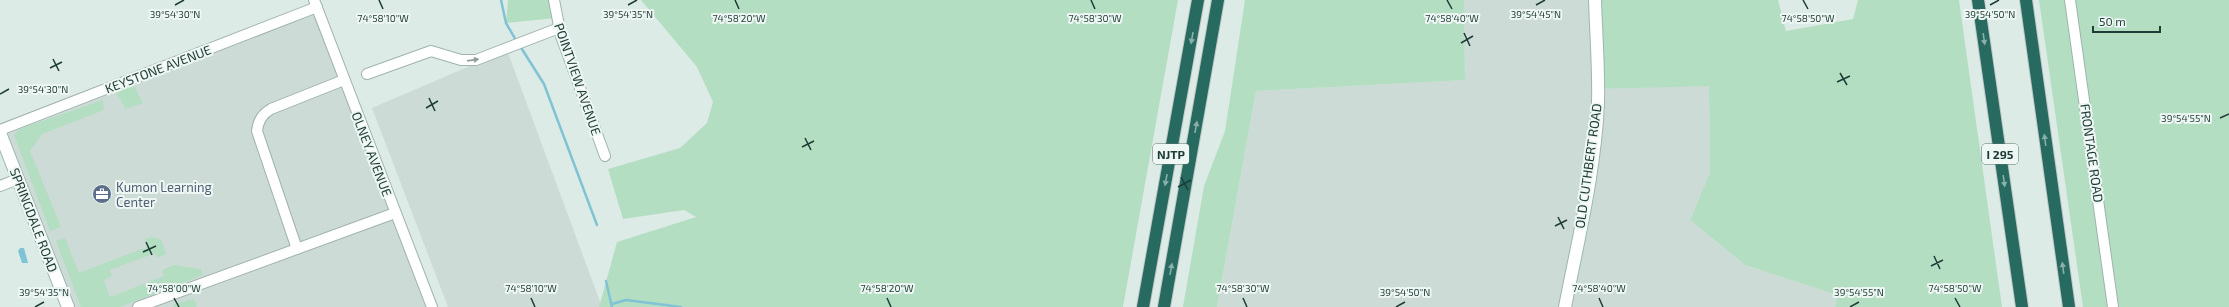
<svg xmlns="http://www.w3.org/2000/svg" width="2229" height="307" viewBox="0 0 2229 307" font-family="'Exo 2',sans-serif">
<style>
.built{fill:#ccdbd5}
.green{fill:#b4dec2}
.water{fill:#80c3d5}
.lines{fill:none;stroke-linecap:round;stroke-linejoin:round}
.stream{stroke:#80c3d5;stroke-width:2.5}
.street-casing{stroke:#a0b3ad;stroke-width:12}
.secondary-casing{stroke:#9cb7af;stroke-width:14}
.highway-casing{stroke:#c0c8c6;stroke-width:14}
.street{stroke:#fff;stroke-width:10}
.secondary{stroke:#fff;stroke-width:12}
.highway{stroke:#276a60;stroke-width:12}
.oneway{fill:#8ab0aa}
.oneway2{fill:#8e9d9a}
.ticks{fill:none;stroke:#1e3b35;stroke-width:1.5}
.labels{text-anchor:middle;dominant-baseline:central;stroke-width:4;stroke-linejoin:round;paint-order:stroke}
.shield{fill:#eef7f3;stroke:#5c736e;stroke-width:1}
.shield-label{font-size:12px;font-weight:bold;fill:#1e3b35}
.street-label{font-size:13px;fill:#1e3b35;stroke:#eef7f3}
.service-label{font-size:13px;fill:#4e5e75;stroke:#eef7f3;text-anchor:start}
.ticks-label{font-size:10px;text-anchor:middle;fill:#1e3b35;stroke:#eef7f3;stroke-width:4;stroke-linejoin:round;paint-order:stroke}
</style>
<rect width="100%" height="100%" fill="#ddebe6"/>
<!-- built -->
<g class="built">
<path d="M 1464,0 L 1595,0 L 1599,89 L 1709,85 L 1710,172 L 1690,220 L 1745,265 L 1837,295 L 1835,307 L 1217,307 L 1256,91 L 1465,80 Z"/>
<path d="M 317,7 L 431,307 L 67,307 L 0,130 Z"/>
<path d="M 507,50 L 602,307 L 448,307 L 372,108 Z"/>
</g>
<!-- green -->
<g class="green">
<path d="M 508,0 L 554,0 L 557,18 L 506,23 Z"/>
<path d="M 641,0 L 1178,0 L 1123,307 L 599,307 L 617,242 L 696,217 L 684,210 L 623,219 L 608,169 L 680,148 L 707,123 L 713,102 L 697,67 Z"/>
<path d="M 1245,0 L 1464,0 L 1465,80 L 1256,91 L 1217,307 L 1183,307 L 1204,186 L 1225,131 Z"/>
<path d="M 1595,0 L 1778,0 L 1786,31 L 1853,19 L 1858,0 L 1959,0 L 2002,307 L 1835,307 L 1837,295 L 1745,265 L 1690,220 L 1710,172 L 1709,86 L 1599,89 Z"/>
<path d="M 2039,0 L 2229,0 L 2229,307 L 2083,307 Z"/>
<path d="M 134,85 L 143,103 L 126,109 L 116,93 Z"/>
<path d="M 103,100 L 104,110 L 42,134 L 30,151 L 61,227 L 50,231 L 14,135 L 19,129 Z"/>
<path d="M 152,237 L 161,239 L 166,254 L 157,258 L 155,253 L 110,270 L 112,276 L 104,280 L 110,297 L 164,276 L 162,270 L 173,265 L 201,269 L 203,275 L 120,307 L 81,307 L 56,241 L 65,238 L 79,273 L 147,247 L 145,239 Z"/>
<path d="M 194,299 L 197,307 L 174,307 L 173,304 Z"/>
</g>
<!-- water -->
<path class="water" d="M 20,248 L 24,248 L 28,263 L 22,263 L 18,251 Z"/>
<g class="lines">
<!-- stream -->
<g class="stream">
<path d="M 501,0 L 506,23 L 517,42"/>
<path d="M 520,46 L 544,84 L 597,225"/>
<path d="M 606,281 L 612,307"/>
<path d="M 612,304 L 626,300 L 681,307"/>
</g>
<defs>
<g id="street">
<path d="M 314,0 L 432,307"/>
<path d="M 554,0 L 561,36 L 605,156"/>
<path d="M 2070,0 L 2113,307"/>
<path d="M 367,74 L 431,51 L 461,60 L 476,60 L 559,28"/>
<path d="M 0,130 L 317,7"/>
<path d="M 0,186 L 18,179"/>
<path d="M 297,249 L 257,131 C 258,121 262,114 271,109 L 344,80"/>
<path d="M 138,307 L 395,213"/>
</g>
<g id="secondary">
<path d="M 0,133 L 68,307"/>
<path d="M 1565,307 C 1578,240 1595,172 1598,103 C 1599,69 1596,34 1595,0"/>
</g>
<g id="highway">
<path d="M 1978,0 L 2022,307"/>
<path d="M 2026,0 L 2069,307"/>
<path d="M 1143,307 L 1198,0"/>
<path d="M 1164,307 L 1218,0"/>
</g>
</defs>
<!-- street casing -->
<use href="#street" class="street-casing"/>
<!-- secondary casing -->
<use href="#secondary" class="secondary-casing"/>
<!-- highway casing -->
<use href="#highway" class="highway-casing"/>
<!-- street -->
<use href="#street" class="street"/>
<!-- secondary -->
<use href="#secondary" class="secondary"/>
<!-- highway -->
<use href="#highway" class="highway"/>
</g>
<!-- one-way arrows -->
<defs><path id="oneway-solid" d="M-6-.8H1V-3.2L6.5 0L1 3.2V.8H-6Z"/></defs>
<g class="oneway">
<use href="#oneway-solid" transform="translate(1192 38) rotate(100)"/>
<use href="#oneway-solid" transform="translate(1984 39) rotate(82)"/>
<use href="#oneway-solid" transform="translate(1196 127) rotate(-80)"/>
<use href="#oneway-solid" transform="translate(2045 140) rotate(-98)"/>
<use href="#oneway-solid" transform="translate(1166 180) rotate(100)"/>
<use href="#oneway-solid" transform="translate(2004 181) rotate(82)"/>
<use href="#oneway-solid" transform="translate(2063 268) rotate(-98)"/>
<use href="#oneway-solid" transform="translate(1171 269) rotate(-80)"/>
</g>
<use class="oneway2" href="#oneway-solid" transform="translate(473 60) rotate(-8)"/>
<!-- ticks -->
<path class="ticks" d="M 379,0 L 383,9M 735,0 L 739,9M 1091,0 L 1095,9M 1447,0 L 1452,9M 1803,0 L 1808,9M 175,5 L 184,0M 628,5 L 637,0M 1536,5 L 1545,0M 1990,5 L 1999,0M 1464,33 L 1470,46M 1461,43 L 1473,36M 53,59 L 59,71M 50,68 L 62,62M 1840,73 L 1847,85M 1837,82 L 1850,76M 0,94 L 9,89M 429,98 L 435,111M 426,108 L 438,101M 2220,118 L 2229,114M 805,138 L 811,150M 802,147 L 814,141M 1181,177 L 1188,190M 1178,187 L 1191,180M 1558,217 L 1564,229M 1555,226 L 1567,220M 146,242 L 152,255M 143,252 L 156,246M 1934,256 L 1940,269M 1931,266 L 1943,260M 174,298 L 179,307M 531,298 L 535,307M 887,298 L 891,307M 1243,298 L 1247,307M 1599,298 L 1603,307M 1955,298 L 1960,307M 35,307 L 44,302M 1396,307 L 1405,302M 1850,307 L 1859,302"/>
<!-- icons -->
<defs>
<symbol id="office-disc" viewBox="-11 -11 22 22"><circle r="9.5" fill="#5c6f8a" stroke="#eef7f3"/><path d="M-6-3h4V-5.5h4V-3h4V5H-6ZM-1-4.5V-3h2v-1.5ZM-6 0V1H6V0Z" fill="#fff"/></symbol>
</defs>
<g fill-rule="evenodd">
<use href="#office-disc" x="91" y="183" width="22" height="22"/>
</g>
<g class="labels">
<!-- shield labels -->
<g class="shield">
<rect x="1153" y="144" width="36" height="20" rx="3"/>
<rect x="1982" y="144" width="36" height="20" rx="3"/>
</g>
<g class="shield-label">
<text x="1171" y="154">NJTP</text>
<text x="2000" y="154">I 295</text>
</g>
<!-- street labels -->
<g class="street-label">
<text transform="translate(158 69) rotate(-21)">KEYSTONE AVENUE</text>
<text transform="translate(578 79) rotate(71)">POINTVIEW AVENUE</text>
<text transform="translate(2092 153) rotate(82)">FRONTAGE ROAD</text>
<text transform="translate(372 154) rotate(69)">OLNEY AVENUE</text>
<text transform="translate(1588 166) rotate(-82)">OLD CUTHBERT ROAD</text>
<text transform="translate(34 220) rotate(69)">SPRINGDALE ROAD</text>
</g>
<!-- service labels -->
<g class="service-label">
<text x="116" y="187">Kumon Learning<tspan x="116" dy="15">Center</tspan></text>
</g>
</g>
<g class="ticks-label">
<text x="628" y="18">39°54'35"N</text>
<text x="1536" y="18">39°54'45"N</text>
<text x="1990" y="18">39°54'50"N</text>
<text x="175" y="18">39°54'30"N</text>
<text x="383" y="22">74°58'10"W</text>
<text x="739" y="22">74°58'20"W</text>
<text x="1095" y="22">74°58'30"W</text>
<text x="1452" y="22">74°58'40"W</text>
<text x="1808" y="22">74°58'50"W</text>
<text x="43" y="93">39°54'30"N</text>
<text x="2186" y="122">39°54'55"N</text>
<text x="174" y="292">74°58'00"W</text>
<text x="531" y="292">74°58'10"W</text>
<text x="887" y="292">74°58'20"W</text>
<text x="1243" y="292">74°58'30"W</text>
<text x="1599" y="292">74°58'40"W</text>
<text x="1955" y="292">74°58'50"W</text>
<text x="44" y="296">39°54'35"N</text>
<text x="1405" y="296">39°54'50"N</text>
<text x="1859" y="296">39°54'55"N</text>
</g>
<!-- scale -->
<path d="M2093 26v6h67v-6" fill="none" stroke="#1e3b35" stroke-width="2"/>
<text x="2099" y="26" font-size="12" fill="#1e3b35" stroke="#eef7f3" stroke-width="3" paint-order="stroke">50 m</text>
</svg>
